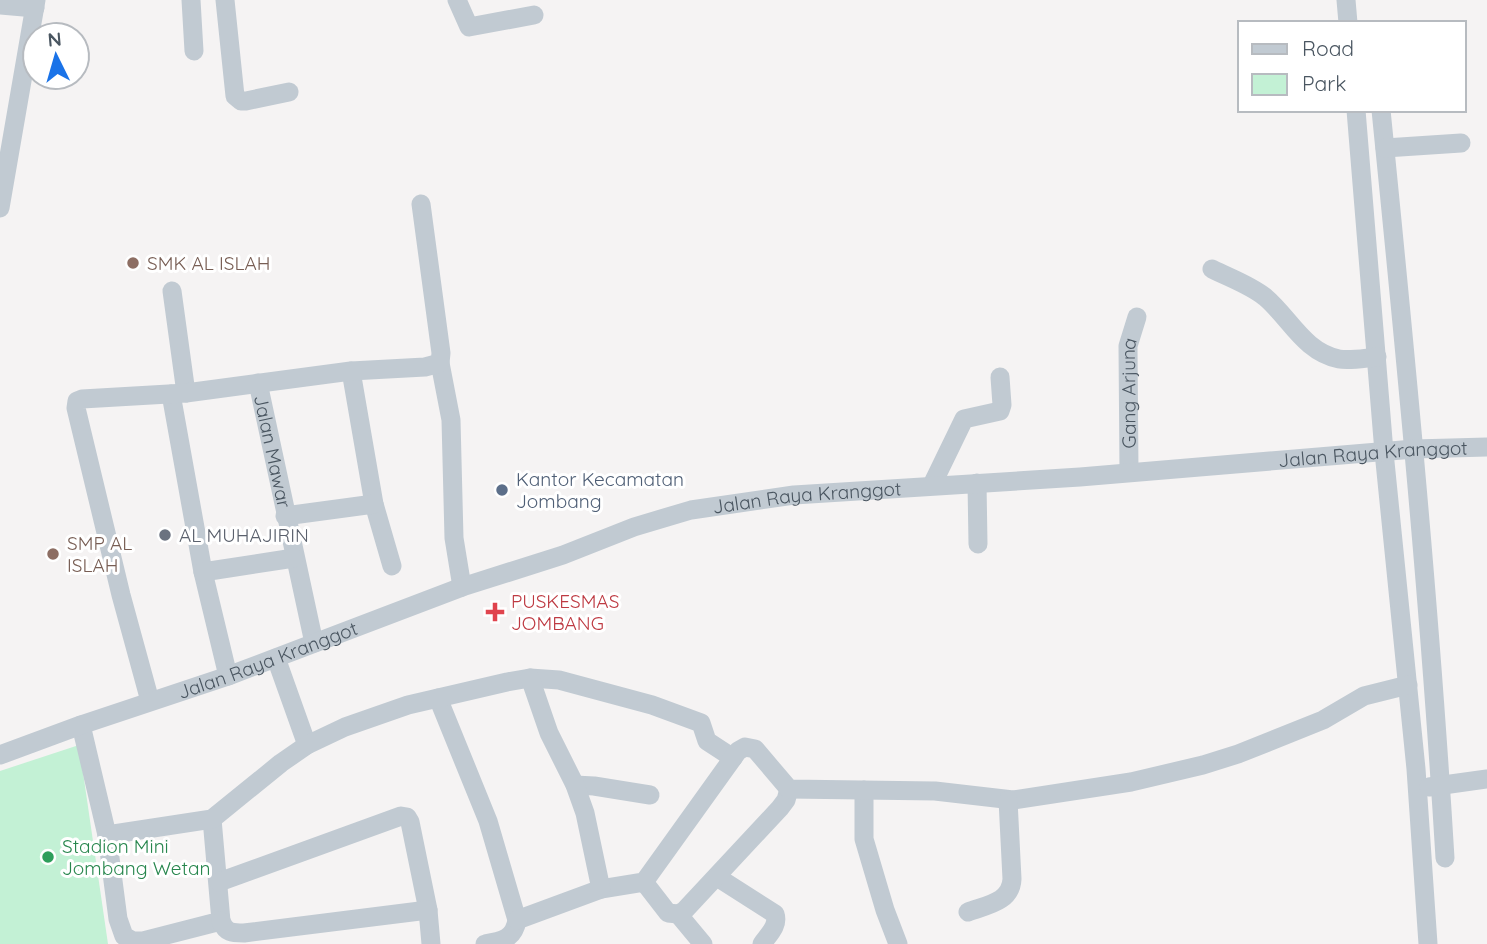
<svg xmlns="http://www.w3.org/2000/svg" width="1487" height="944" viewBox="0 0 1487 944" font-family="Quicksand,sans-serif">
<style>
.green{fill:#c3f1d5}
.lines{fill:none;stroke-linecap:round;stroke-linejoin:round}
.minor{stroke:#c1cad2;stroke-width:19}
.education-dot{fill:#8d6e63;stroke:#fff;stroke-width:2.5}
.service-dot{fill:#5c6f8a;stroke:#fff;stroke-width:2.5}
.worship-dot{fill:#6b7280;stroke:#fff;stroke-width:2.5}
.health-dot{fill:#e0444e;stroke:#fff;stroke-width:2.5}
.leisure-dot{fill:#2e9e5b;stroke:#fff;stroke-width:2.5}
.labels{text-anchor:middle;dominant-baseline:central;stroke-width:6;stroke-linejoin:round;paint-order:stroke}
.education-label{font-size:19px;fill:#785e54;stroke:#fff;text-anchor:start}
.street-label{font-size:19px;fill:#4a5661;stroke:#fff}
.service-label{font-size:19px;fill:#4e5e75;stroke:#fff;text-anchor:start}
.worship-label{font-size:19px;fill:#5b616d;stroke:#fff;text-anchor:start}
.health-label{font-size:19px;fill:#be3a42;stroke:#fff;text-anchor:start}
.leisure-label{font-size:19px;fill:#27864d;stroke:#fff;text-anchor:start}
</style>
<rect width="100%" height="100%" fill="#f5f3f3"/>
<!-- green -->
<path class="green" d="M 79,745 L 108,944 L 0,944 L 0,771 Z"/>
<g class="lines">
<!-- minor -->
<g class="minor">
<path d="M 191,0 L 194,51"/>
<path d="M 225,0 L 235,96 L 241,101 L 246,101 L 289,92"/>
<path d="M 457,0 L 469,27 L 534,15"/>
<path d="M 1346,0 L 1348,23"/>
<path d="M 0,5 L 35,8"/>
<path d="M 1356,110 L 1384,452 L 1416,769 L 1428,944"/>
<path d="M 1381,110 C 1406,359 1430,608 1445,858"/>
<path d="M 1385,148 L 1461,143"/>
<path d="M 0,208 L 36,0"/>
<path d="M 1212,269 C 1230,278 1250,285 1265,297 C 1290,318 1304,352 1339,359 C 1350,361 1365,358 1377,357"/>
<path d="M 172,291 L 186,393"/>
<path d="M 440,363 L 451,420 L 454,538 L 462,587"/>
<path d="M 351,371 L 374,504 L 392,566"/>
<path id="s1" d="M 258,383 L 314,643"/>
<path d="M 171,394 L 203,572 L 228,676"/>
<path id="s2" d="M 1129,472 L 1128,346 L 1137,317"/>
<path d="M 977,483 L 978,544"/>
<path d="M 932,485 L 964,419 L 1000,411 L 1002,405 L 1000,377"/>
<path d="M 285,516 L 374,504"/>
<path d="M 203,572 L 294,558"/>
<path d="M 276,658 L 307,745"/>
<path d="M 438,698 L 488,821 L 517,920 C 514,939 502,941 485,944"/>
<path d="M 150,701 L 121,595 L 76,408 L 77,401 L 82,399 L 186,393 L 351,371 L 425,367 L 440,363 L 441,353 L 421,204"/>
<path d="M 81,725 L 107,835 L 118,919 L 124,936 L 133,941 L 143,941 L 221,921 L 212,819"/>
<path id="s3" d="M 0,755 L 81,725 L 228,676 L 462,587 L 563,555 L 634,527 L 691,510 L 794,495 L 1080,477 L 1414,449 L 1487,447"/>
<path d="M 575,785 L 594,786 L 650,795"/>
<path d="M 1429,787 L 1487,779"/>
<path d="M 864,790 L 864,839 L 885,910 L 898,944"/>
<path d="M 107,835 L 212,819 L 281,763 L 307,745 L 345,727 L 408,705 L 507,682 L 530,678 L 559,680 L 652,705 L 701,723 L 707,741 L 733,758"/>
<path d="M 717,877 L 775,914 C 779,926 768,935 762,944"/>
<path d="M 219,882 L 401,816 L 407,817 L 410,822 L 428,910"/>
<path d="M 644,882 L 668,913 L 678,914 L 684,911 L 780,808 L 786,800 L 789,789"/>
<path d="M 601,889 L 644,882 L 738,751 L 745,747 L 755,749 L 789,789 L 935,791 L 1013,800 L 1131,782 L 1203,765 L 1238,754 L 1323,720 L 1364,696 L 1408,685"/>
<path d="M 968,912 C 987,905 1011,902 1012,879 L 1008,800"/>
<path d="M 678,914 L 703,944"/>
<path d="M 517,920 L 601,889 L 585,813 L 575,785 L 549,733 L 530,678"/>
<path d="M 221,921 C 226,933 232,933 244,933 L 428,910 L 431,944"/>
</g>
</g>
<!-- markers -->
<g class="education-dot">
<circle cx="133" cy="263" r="7"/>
<circle cx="53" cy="554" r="7"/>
</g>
<circle class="service-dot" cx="502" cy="490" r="7"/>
<circle class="worship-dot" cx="165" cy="535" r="7"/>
<path class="health-dot" d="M491.5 601.5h7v7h7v7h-7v7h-7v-7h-7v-7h7z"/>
<circle class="leisure-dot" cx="48" cy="857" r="7"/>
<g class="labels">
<!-- education labels -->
<g class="education-label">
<text x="147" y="263">SMK AL ISLAH</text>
<text x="67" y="543">SMP AL<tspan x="67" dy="22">ISLAH</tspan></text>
</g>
<!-- street labels -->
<g class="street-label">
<text stroke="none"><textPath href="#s2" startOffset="79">Gang Arjuna</textPath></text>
<text stroke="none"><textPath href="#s1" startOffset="70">Jalan Mawar</textPath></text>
<text stroke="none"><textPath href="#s3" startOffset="1418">Jalan Raya Kranggot</textPath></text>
<text stroke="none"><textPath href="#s3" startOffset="850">Jalan Raya Kranggot</textPath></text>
<text stroke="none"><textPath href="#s3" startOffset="284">Jalan Raya Kranggot</textPath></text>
</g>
<!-- service labels -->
<g class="service-label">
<text x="516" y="479">Kantor Kecamatan<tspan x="516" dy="22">Jombang</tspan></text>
</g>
<!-- worship labels -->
<g class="worship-label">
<text x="179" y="535">AL MUHAJIRIN</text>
</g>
<!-- health labels -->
<g class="health-label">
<text x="511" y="601">PUSKESMAS<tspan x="511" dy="22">JOMBANG</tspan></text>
</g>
<!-- leisure labels -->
<g class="leisure-label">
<text x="62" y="846">Stadion Mini<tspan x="62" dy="22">Jombang Wetan</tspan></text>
</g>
</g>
<!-- legend -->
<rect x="1238" y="21" width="228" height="91" fill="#ffffff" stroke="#b7bbc0" stroke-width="2"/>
<rect x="1252" y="44" width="35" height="10" fill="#c1cad2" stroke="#b7bbc0" stroke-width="2"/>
<text x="1302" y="56" font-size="21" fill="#4a5661">Road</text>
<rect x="1252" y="74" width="35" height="21" fill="#c3f1d5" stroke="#b7bbc0" stroke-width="2"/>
<text x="1302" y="91" font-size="21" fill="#4a5661">Park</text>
<!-- north arrow -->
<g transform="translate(56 56) rotate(355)"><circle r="33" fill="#ffffff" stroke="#b7bbc0" stroke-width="2"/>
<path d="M0-5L12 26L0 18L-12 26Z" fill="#1a73e8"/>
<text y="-10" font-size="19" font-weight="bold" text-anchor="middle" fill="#4a5661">N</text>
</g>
</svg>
